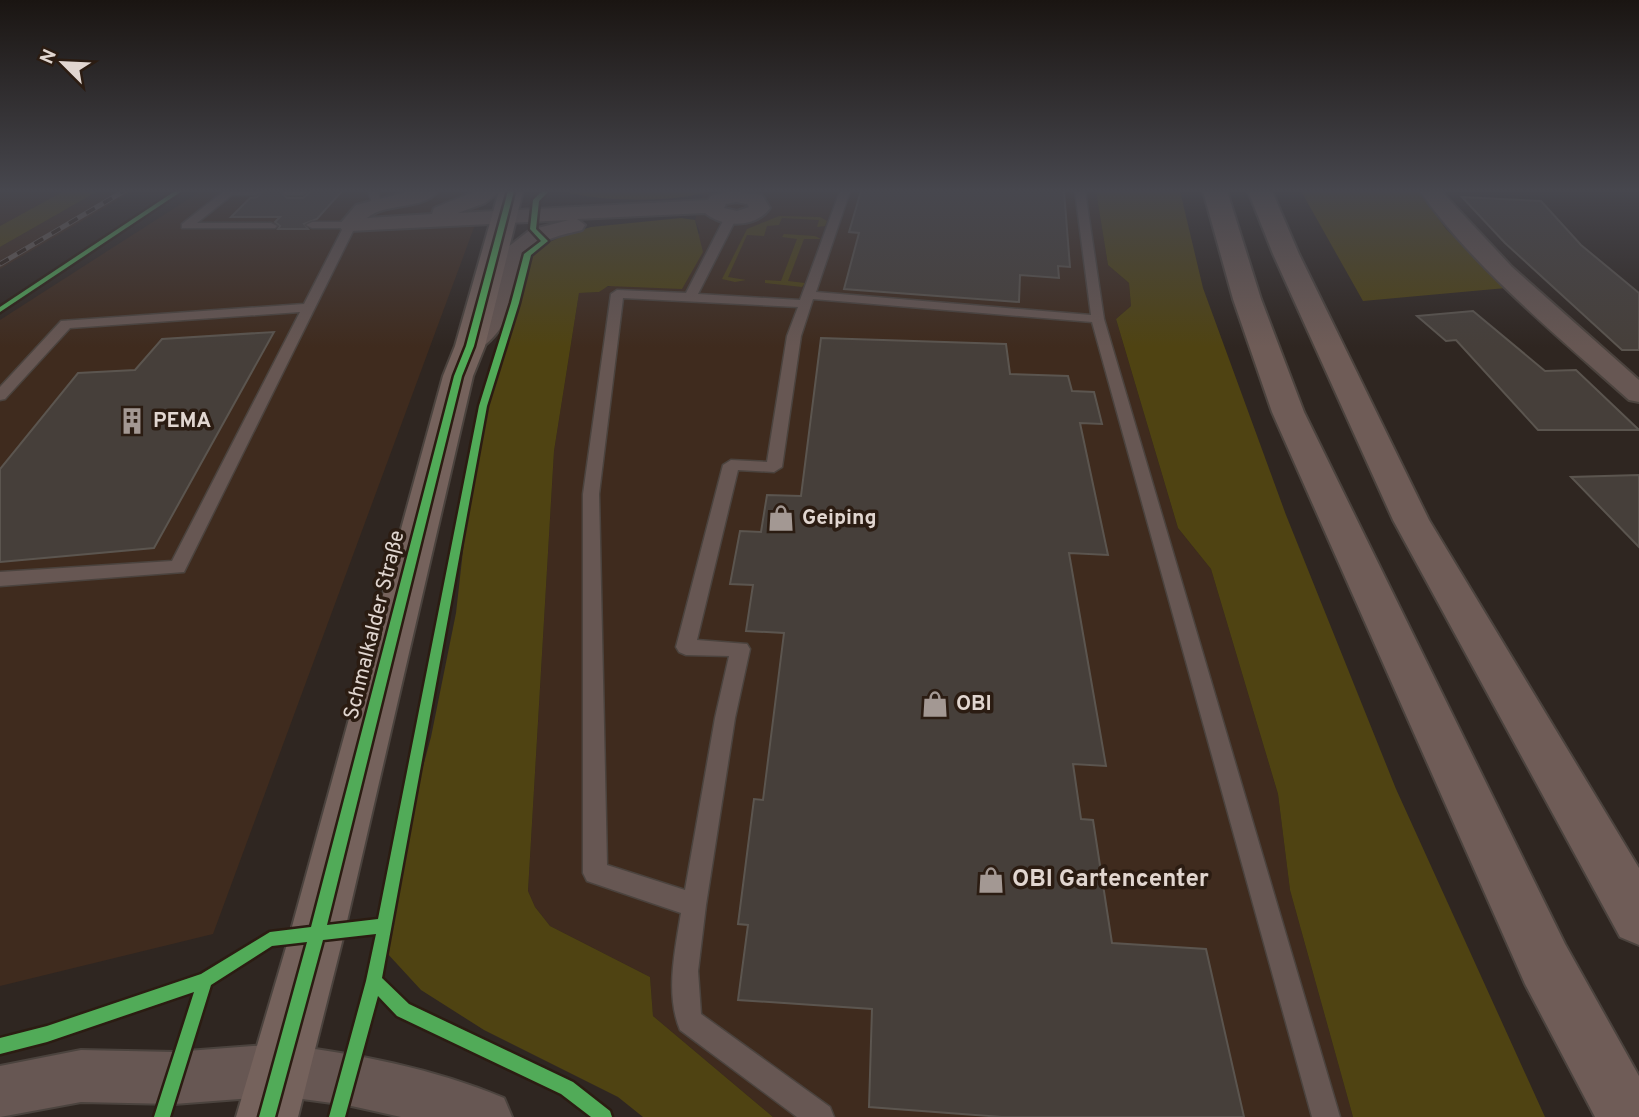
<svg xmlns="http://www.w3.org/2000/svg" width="1639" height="1117" viewBox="0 0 1639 1117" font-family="Overpass,sans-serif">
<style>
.built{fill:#3f2b1e}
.green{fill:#4f4312}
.building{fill:#463f3a;stroke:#5b554f;stroke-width:2}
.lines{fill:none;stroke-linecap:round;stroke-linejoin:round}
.service-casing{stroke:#4b433e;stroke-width:3}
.minor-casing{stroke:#4b433e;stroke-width:4}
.secondary-casing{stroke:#4b433e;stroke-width:4}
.motorway-casing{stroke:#4b433e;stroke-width:4}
.service{fill:#675753;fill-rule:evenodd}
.minor{fill:#675753;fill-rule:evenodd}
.secondary{fill:#75625c;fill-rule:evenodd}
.motorway{fill:#6f5c57;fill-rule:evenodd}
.rail-casing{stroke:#6b615c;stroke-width:5}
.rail{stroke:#2b1c12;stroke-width:3.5;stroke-dasharray:10;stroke-linecap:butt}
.cycleway-casing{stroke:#2b1c12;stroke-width:5}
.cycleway{fill:#51ab58;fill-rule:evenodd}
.labels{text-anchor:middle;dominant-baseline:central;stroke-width:7;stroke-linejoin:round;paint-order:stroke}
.poi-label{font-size:21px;font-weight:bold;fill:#e1d6d0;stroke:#2b1c12;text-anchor:start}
.street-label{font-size:21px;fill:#e1d6d0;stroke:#2b1c12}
.near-poi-label{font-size:24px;font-weight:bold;fill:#e1d6d0;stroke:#2b1c12;text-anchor:start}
</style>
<rect width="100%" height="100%" fill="#2f2621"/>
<!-- built -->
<g class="built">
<path d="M 0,191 L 64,191 L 0,226 Z"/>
<path d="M 98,191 L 133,191 L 0,269 L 0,247 Z"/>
<path d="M 201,191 L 479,191 L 479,214 L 213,934 L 0,986 L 0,320 Z"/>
<path d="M 693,191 L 1096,191 L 1108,265 L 1129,283 L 1131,306 L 1116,319 L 1178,528 L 1211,569 L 1278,794 L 1290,890 L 1353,1117 L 773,1117 L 653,1016 L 650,977 L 550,926 L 535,907 L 528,891 L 554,451 L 579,293 L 599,292 L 603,288 L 614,285 L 700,233 L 695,220 L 704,192 Z"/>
</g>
<!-- green -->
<g class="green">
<path d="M 64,191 L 98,191 L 0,247 L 0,226 Z"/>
<path d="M 563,191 L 703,192 L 710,191 C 677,203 597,202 563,191 Z"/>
<path d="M 1096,191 L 1180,191 L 1203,288 L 1286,515 L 1396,789 L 1545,1117 L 1353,1117 L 1290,890 L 1278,794 L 1211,569 L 1178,528 L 1116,319 L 1131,306 L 1129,283 L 1108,265 Z"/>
<path d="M 1301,191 L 1419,191 L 1446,229 L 1506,288 L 1363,301 Z"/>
<path d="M 779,216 L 820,217 L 827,221 L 825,226 L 817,227 L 819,220 L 782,218 L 779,225 L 767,226 L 764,236 L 747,235 L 728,277 L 746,280 L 735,282 L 722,279 L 747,229 Z"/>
<path d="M 681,218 L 695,220 L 703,252 L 682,289 L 608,286 L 599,292 L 579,293 L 554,451 L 528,891 L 535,907 L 550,926 L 650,977 L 653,1016 L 773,1117 L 643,1117 L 618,1097 L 484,1030 L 421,990 L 386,952 L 399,855 L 431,737 L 456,613 L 467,515 L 494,375 L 518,311 L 533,253 L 543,245 L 565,235 L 591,227 Z"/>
<path d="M 784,234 L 815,236 L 821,239 L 804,239 L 788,281 L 805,283 L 802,287 L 765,283 L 765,280 L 781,281 L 797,239 L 782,237 Z"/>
</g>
<!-- building -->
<g class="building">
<path d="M 263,191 L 280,191 L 287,198 L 303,198 L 311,191 L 342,191 L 317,219 L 304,224 L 308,229 L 278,229 L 280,226 L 275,222 L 280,217 L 231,217 L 250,198 L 257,197 Z"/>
<path d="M 861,191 L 1064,191 L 1070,267 L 1058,266 L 1059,278 L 1020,275 L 1019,302 L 844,289 L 859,233 L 849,232 Z"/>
<path d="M 1462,197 L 1541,201 L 1581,245 L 1639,293 L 1639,350 L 1622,350 L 1505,243 Z"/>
<path d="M 1473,311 L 1545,371 L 1576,370 L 1639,430 L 1538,430 L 1456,340 L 1446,341 L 1417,316 Z"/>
<path d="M 274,332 L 154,548 L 0,562 L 0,469 L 78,373 L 135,370 L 162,339 Z"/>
<path d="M 821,338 L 1006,344 L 1010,374 L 1068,376 L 1072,391 L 1094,392 L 1102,424 L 1080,423 L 1108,555 L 1069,553 L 1106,766 L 1073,764 L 1081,819 L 1093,820 L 1112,943 L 1206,949 L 1244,1117 L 1002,1117 L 869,1107 L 872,1009 L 738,1000 L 748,925 L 738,924 L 754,799 L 763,800 L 784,633 L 746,631 L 753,585 L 730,584 L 740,531 L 761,532 L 767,495 L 801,496 Z"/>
<path d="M 1639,475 L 1639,547 L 1571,477 Z"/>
</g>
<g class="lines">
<defs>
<g id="service">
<path d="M 224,191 L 261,192 L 256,195 L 232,195 L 197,223 L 271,223 L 277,226 L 275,228 L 182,228 L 182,224 Z"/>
<path d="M 308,191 L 303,195 L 287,195 L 282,192 Z"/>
<path d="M 368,191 L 378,191 L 382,208 L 374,208 Z"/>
<path d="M 840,191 L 850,191 L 816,292 L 1091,315 L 1075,191 L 1085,191 L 1104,319 L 1340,1117 L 1312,1117 L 1092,322 L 813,299 L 801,336 L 782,467 L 774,472 L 738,470 L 697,640 L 747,644 L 750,649 L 735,718 L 706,905 L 698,971 L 701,1014 L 830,1107 L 834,1117 L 797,1117 L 680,1030 C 665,994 675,950 681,913 L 587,881 L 583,873 L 583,494 L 611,294 L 617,290 L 686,293 L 725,217 L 731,214 L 737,217 L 698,294 L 800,300 ZM 623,298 L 798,307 L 787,336 L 767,462 L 731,460 L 723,465 L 676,647 L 679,652 L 686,655 L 729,656 L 715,718 L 685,890 L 607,865 L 599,494 Z"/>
<path d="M 350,222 L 356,225 L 184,572 L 0,586 L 0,572 L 172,561 L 300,312 L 70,328 L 5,399 L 0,400 L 0,387 L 61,321 L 304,304 L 343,228 L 312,228 L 306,225 L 312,222 Z"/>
</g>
<g id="minor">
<path d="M 411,191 L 438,191 C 422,211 386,202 367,218 L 432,214 L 434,208 L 476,191 L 500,191 L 485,203 L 458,213 L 708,200 L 711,196 L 731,191 L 762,195 L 770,208 C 756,228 723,228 705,213 L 577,219 L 585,225 L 582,230 C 563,235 541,238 528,254 C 522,262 521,280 518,290 C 512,313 489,358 461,351 L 457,346 L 482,318 L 490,303 L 508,247 L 530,230 L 569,220 L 350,231 L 342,230 L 339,225 L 356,205 ZM 736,202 L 747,204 L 749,207 L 737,211 L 724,208 L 726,204 Z"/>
<path d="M 1420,191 L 1441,191 L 1512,267 L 1639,380 L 1639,402 L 1629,400 C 1561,339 1472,266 1420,191 Z"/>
<path d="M 280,1044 C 357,1054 432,1068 504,1098 L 512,1117 L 401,1117 L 347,1105 L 280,1096 L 174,1104 L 81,1102 L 0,1117 L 0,1066 L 81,1050 L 174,1052 Z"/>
</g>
<path id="secondary" d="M 499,191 L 523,191 L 485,346 L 473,376 L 344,934 L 298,1117 L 236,1117 L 290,934 L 443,376 L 455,346 Z"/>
<g id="motorway">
<path d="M 1203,191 L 1227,191 L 1261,299 L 1304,412 L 1565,944 L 1639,1076 L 1639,1117 L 1595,1117 L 1525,984 L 1272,412 L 1233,299 Z"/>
<path d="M 1248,191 L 1272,191 L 1299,254 L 1429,520 L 1639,868 L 1639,945 L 1620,937 L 1393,520 L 1273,254 Z"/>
</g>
</defs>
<!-- service casing -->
<use href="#service" class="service-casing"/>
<!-- minor casing -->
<use href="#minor" class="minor-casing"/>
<!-- secondary casing -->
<use href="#secondary" class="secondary-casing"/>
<!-- motorway casing -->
<use href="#motorway" class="motorway-casing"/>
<!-- service -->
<use href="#service" class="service"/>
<!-- minor -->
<use href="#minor" class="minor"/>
<!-- secondary -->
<use href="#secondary" class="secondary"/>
<!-- motorway -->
<use href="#motorway" class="motorway"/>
<defs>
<path id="rail" d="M 0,264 L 124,191"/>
</defs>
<!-- rail casing -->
<use href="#rail" class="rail-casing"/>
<!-- rail -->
<use href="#rail" class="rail"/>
<defs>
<g id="cycleway">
<path d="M 175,191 L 182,191 L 0,312 L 0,307 Z"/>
<path d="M 508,191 L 514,191 L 474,346 L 462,376 L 327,925 L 378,919 L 479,406 L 511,303 L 524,254 L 541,241 L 530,229 L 533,200 L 542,191 L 549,191 L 539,201 L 536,229 L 548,241 L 531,255 L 519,303 L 487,406 L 382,978 L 409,1004 L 573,1082 L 610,1111 L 612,1117 L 591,1117 L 561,1094 L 397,1016 L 378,996 L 345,1117 L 329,1117 L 366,981 L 376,934 L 323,940 L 275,1117 L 259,1117 L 307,942 L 272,946 L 211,985 L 170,1117 L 154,1117 L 194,992 L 47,1042 L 0,1054 L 0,1038 L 47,1026 L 201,974 L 270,932 L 311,927 L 454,376 L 466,346 Z"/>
</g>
</defs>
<!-- cycleway casing -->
<use href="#cycleway" class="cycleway-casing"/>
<!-- cycleway -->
<use href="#cycleway" class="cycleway"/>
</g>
<!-- sky -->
<linearGradient id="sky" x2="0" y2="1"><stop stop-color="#1a1512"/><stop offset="0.55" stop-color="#47474e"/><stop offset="1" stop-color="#47474e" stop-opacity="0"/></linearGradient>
<rect width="1639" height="347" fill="url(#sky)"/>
<!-- icons -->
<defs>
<symbol id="building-bare" viewBox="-9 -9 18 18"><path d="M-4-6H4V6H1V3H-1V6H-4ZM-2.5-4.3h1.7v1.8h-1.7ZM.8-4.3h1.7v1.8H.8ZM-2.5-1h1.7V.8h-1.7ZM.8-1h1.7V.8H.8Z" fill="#a39893" stroke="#2b1c12" stroke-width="2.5" paint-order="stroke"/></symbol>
<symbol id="shop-bare" viewBox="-9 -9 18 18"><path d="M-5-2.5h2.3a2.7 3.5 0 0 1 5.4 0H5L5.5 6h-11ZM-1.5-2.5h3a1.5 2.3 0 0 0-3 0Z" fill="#a39893" stroke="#2b1c12" stroke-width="2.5" paint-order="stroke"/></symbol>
</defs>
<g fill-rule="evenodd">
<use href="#building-bare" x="113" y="402" width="38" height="38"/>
<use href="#shop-bare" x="762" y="499" width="38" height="38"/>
<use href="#shop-bare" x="916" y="685" width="38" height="38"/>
<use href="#shop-bare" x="972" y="861" width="38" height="38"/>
</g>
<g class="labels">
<!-- poi labels -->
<g class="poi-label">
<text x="153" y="421">PEMA</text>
<text x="802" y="518">Geiping</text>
<text x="956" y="704">OBI</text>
</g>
<!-- street labels -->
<g class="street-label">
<text transform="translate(375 625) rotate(-76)">Schmalkalder Straße</text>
</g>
<!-- near-poi labels -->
<g class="near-poi-label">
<text x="1012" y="880">OBI Gartencenter</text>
</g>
</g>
<!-- north arrow -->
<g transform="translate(63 63) rotate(294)" stroke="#2b1c12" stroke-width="5" paint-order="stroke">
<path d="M0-5L12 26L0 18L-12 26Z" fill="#e1d6d0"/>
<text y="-10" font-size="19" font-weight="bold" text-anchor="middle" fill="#e1d6d0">N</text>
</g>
</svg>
